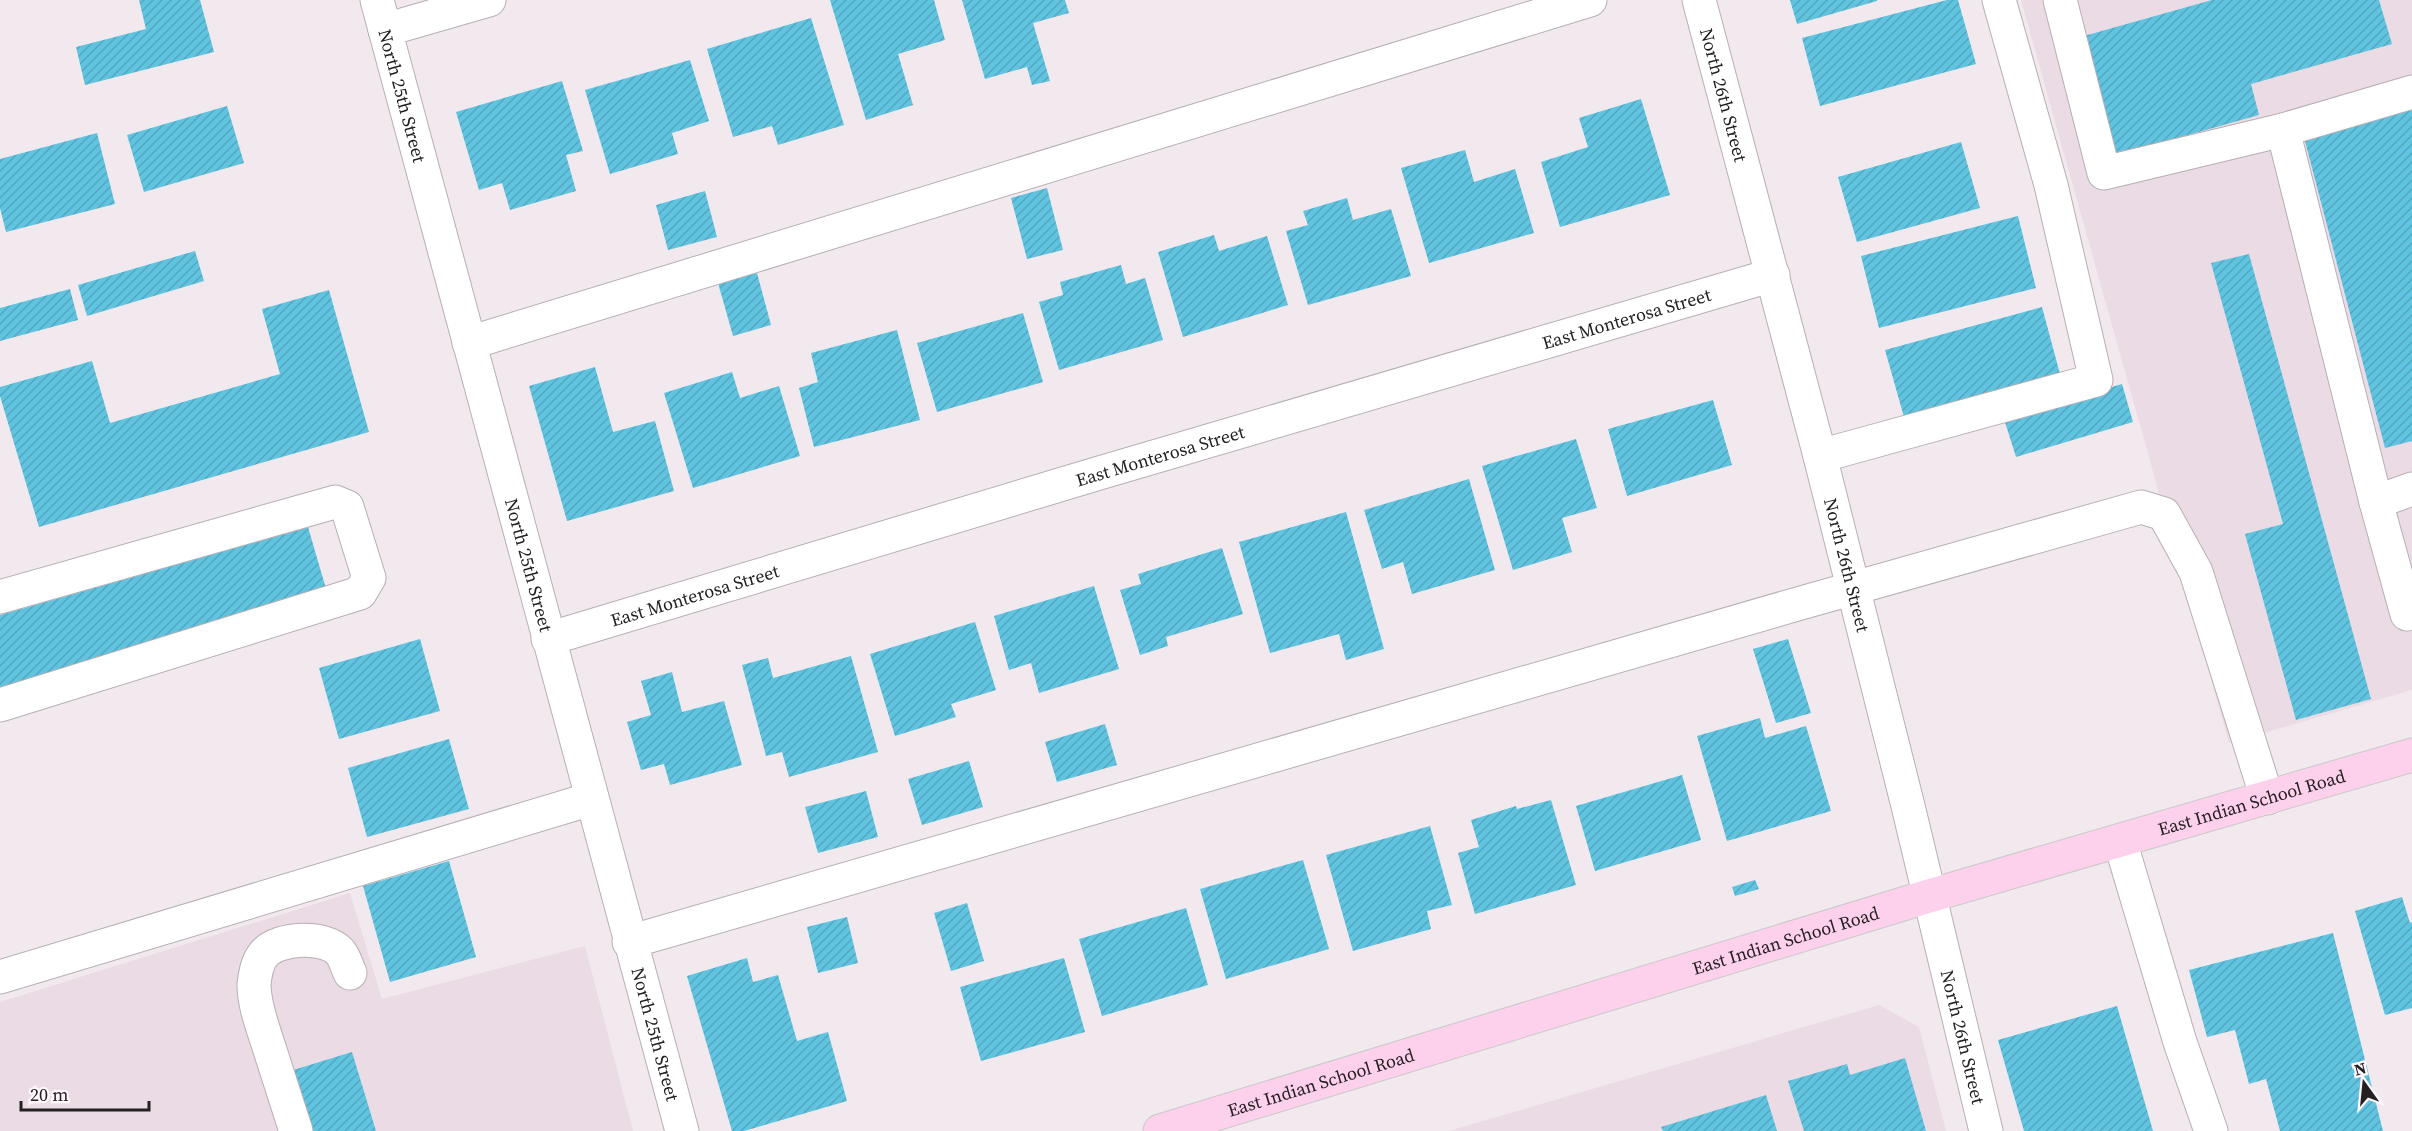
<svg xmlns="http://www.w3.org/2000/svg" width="2412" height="1131" viewBox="0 0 2412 1131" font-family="'Source Serif 4',serif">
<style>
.built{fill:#ebdbe4}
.building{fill:url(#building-hatch)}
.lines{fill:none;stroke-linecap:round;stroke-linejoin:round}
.minor-casing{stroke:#b7afb4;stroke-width:35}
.major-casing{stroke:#cac9ca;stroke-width:35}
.minor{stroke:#fff;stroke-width:33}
.major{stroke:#fdd0eb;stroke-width:33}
.labels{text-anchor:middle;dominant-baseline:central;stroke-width:4.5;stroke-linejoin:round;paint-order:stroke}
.street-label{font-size:18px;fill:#232022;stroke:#fff7fb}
</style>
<defs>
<pattern id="building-hatch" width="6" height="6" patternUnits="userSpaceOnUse" patternTransform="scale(1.5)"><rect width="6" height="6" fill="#60c4e0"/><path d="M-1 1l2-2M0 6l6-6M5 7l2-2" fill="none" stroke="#53a8c0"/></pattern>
</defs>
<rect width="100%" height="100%" fill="#f2e9ee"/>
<!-- built -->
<g class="built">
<path d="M 2021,0 L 2412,0 L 2412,690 L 2229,743 Z"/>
<path d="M 350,893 L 382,999 L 585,946 L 633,1131 L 0,1131 L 0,1002 Z"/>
<path d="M 1879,1005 L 1919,1027 L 1946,1131 L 1449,1131 Z"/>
</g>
<!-- building -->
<g class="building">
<path d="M 139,0 L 200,0 L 214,52 L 85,85 L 76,47 L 146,29 Z"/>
<path d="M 830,0 L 934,0 L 945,40 L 898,54 L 913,105 L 866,120 Z"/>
<path d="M 962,0 L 1065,0 L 1069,13 L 1033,23 L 1050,81 L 1032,85 L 1027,67 L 985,79 Z"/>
<path d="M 1790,0 L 1877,0 L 1877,1 L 1797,24 Z"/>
<path d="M 1947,0 L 1958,0 L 1976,64 L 1820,106 L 1802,38 Z"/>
<path d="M 2212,0 L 2379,0 L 2392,44 L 2251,84 L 2259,115 L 2117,155 L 2084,36 Z"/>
<path d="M 811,18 L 844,125 L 778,145 L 772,126 L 733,137 L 707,49 Z"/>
<path d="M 690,60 L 709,121 L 672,133 L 678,154 L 610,174 L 585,90 Z"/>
<path d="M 562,81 L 583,151 L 566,155 L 576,191 L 510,210 L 502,183 L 479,190 L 456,112 Z"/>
<path d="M 1641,99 L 1670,195 L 1560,227 L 1541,162 L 1588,147 L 1579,118 Z"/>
<path d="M 227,106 L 244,163 L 144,192 L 127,135 Z"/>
<path d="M 2412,108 L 2412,441 L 2385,448 L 2304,137 Z"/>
<path d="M 97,133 L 115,204 L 6,232 L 0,208 L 0,159 Z"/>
<path d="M 1961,142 L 1980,208 L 1857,242 L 1838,177 Z"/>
<path d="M 1465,150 L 1474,182 L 1515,169 L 1534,233 L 1429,263 L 1401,168 Z"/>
<path d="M 1047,188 L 1063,250 L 1027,259 L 1011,198 Z"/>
<path d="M 705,191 L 717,237 L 668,250 L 656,205 Z"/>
<path d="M 1347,198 L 1353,220 L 1391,209 L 1411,276 L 1308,305 L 1286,231 L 1308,225 L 1303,211 Z"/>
<path d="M 2018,216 L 2036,288 L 1879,328 L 1861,256 Z"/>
<path d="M 1214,235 L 1219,251 L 1267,236 L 1288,305 L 1183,337 L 1158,252 Z"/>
<path d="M 195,251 L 204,281 L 87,316 L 78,285 Z"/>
<path d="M 2249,254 L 2371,699 L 2296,720 L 2245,534 L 2283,524 L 2211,263 Z"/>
<path d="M 1121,265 L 1126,284 L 1145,278 L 1163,340 L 1059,370 L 1039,302 L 1063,295 L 1060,282 Z"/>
<path d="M 757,273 L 771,325 L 733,336 L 718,283 Z"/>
<path d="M 70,289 L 78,320 L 0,341 L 0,308 Z"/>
<path d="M 329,290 L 369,432 L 39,527 L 0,396 L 0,387 L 92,361 L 110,423 L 280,374 L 262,309 Z"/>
<path d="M 2042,307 L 2060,374 L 1904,417 L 1885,350 Z"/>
<path d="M 1023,313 L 1043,382 L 937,412 L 917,343 Z"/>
<path d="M 897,330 L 920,420 L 814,447 L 799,388 L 818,382 L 811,353 Z"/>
<path d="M 595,367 L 613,432 L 655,421 L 674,491 L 567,521 L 529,386 Z"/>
<path d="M 732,372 L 740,398 L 779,386 L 800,456 L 693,488 L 664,393 Z"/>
<path d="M 2122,384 L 2133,422 L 2016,457 L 2004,419 Z"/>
<path d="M 1713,400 L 1732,465 L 1627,496 L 1608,429 Z"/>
<path d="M 1576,439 L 1597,508 L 1562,518 L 1572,552 L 1513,570 L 1482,466 Z"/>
<path d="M 1469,479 L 1495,570 L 1412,594 L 1403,562 L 1382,569 L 1364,510 Z"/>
<path d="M 1346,512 L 1384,649 L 1346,660 L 1339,634 L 1270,653 L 1239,542 Z"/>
<path d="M 308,527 L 329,599 L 0,693 L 0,615 Z"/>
<path d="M 1222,548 L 1243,614 L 1166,637 L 1168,646 L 1140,655 L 1120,590 L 1141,584 L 1138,574 Z"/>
<path d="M 1094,586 L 1119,669 L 1039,693 L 1031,663 L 1009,670 L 994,616 Z"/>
<path d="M 975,622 L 996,690 L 951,704 L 956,717 L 895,736 L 870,654 Z"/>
<path d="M 420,639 L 440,711 L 339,739 L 319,668 Z"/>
<path d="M 1788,639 L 1811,713 L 1776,723 L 1753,649 Z"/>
<path d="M 851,656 L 878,752 L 789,777 L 782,752 L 766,756 L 742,665 L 768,658 L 773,678 Z"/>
<path d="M 672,672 L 682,712 L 724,701 L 742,765 L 670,785 L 664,764 L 641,770 L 627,722 L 651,715 L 641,681 Z"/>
<path d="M 1760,718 L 1765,738 L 1806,726 L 1831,811 L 1727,841 L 1697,736 Z"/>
<path d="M 1105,724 L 1117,765 L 1057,782 L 1045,742 Z"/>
<path d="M 449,739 L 469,809 L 367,837 L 348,768 Z"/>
<path d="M 969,761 L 983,807 L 922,825 L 908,779 Z"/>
<path d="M 1682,775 L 1701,840 L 1595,871 L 1576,806 Z"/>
<path d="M 866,791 L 878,837 L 818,853 L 805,807 Z"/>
<path d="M 1551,800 L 1576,885 L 1475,914 L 1458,853 L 1479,847 L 1471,820 L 1516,806 L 1517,809 Z"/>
<path d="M 1430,826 L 1452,905 L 1427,911 L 1431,929 L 1353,951 L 1326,855 Z"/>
<path d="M 1303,860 L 1329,949 L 1226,979 L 1200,889 Z"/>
<path d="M 449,861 L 476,957 L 390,982 L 363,886 Z"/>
<path d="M 1755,880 L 1759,889 L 1735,896 L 1732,887 Z"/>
<path d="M 2402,897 L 2410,923 L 2412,922 L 2412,1008 L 2385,1015 L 2355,911 Z"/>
<path d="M 967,903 L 984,961 L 951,971 L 934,913 Z"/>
<path d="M 1186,908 L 1208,985 L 1102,1016 L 1079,939 Z"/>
<path d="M 847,917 L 858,963 L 818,973 L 807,927 Z"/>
<path d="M 2333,933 L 2383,1131 L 2280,1131 L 2266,1079 L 2249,1084 L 2235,1030 L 2207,1037 L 2189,970 Z"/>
<path d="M 747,958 L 753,982 L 778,975 L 797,1041 L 828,1032 L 847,1101 L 744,1131 L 732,1131 L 687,976 Z"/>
<path d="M 1064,958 L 1085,1032 L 981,1061 L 960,987 Z"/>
<path d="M 2117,1006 L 2153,1131 L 2024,1131 L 1998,1040 Z"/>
<path d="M 352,1052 L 376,1131 L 309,1131 L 290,1071 Z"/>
<path d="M 1905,1058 L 1926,1131 L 1804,1131 L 1788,1081 L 1847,1064 L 1850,1075 Z"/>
<path d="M 1766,1095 L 1777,1131 L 1663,1131 L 1661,1127 Z"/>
</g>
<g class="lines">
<defs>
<g id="minor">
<path id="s1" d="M 377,0 L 682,1131"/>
<path id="s2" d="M 1699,0 L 1820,456 L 1908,806 L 1986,1131"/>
<path d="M 2060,0 L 2104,173 L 2283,130 L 2412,92"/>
<path d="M 385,30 L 489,0"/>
<path d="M 2283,130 L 2376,502"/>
<path d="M 469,343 L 1590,0"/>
<path d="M 1820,456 L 2096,380 L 2051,185 L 1999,0"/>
<path d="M 0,597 L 335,502 L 347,507 L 369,578 L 360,593 L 0,705"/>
<path d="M 2407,614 L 2376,502 L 2412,489"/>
<path id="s3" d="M 548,639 L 1096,474 L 1773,275"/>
<path d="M 2120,841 L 2180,1042 L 2211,1131"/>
<path d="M 629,942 L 1801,603 L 2141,507 L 2164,514 L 2196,572 L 2267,798"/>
<path d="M 0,977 L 591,799"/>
<path d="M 296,1131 C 287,1103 278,1075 269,1047 C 263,1028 254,1005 254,985 C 255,974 257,962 264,954 C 278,937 325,935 340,952 C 345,958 347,967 350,973"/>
</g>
<g id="major">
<path id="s4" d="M 1160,1131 L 1929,896 L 2412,755"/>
</g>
</defs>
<!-- minor casing -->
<use href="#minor" class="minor-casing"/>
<!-- major casing -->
<use href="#major" class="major-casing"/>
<!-- minor -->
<use href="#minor" class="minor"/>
<!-- major -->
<use href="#major" class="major"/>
</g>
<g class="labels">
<!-- street labels -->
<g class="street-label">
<text stroke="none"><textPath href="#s2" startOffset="98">North 26th Street</textPath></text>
<text stroke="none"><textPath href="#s1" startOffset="99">North 25th Street</textPath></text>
<text stroke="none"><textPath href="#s3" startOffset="1125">East Monterosa Street</textPath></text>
<text stroke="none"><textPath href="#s3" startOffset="639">East Monterosa Street</textPath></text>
<text stroke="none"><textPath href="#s2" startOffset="584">North 26th Street</textPath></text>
<text stroke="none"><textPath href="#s1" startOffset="585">North 25th Street</textPath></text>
<text stroke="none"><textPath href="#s3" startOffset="153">East Monterosa Street</textPath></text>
<text stroke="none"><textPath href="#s4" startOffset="1140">East Indian School Road</textPath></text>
<text stroke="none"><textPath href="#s4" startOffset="654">East Indian School Road</textPath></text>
<text stroke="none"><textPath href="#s1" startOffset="1071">North 25th Street</textPath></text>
<text stroke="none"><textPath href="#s2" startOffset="1070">North 26th Street</textPath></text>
<text stroke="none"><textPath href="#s4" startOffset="168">East Indian School Road</textPath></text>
</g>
</g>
<!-- north arrow -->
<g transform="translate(2364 1083) rotate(345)" stroke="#fff7fb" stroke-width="4.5" paint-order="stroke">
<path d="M0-4.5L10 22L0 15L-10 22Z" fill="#232022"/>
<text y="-9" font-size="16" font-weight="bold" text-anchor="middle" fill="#232022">N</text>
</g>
<!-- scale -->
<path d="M21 1101v9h128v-9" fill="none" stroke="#232022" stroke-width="3"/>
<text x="30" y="1101" font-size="18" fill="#232022" stroke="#fff7fb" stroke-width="4.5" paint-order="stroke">20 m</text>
</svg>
